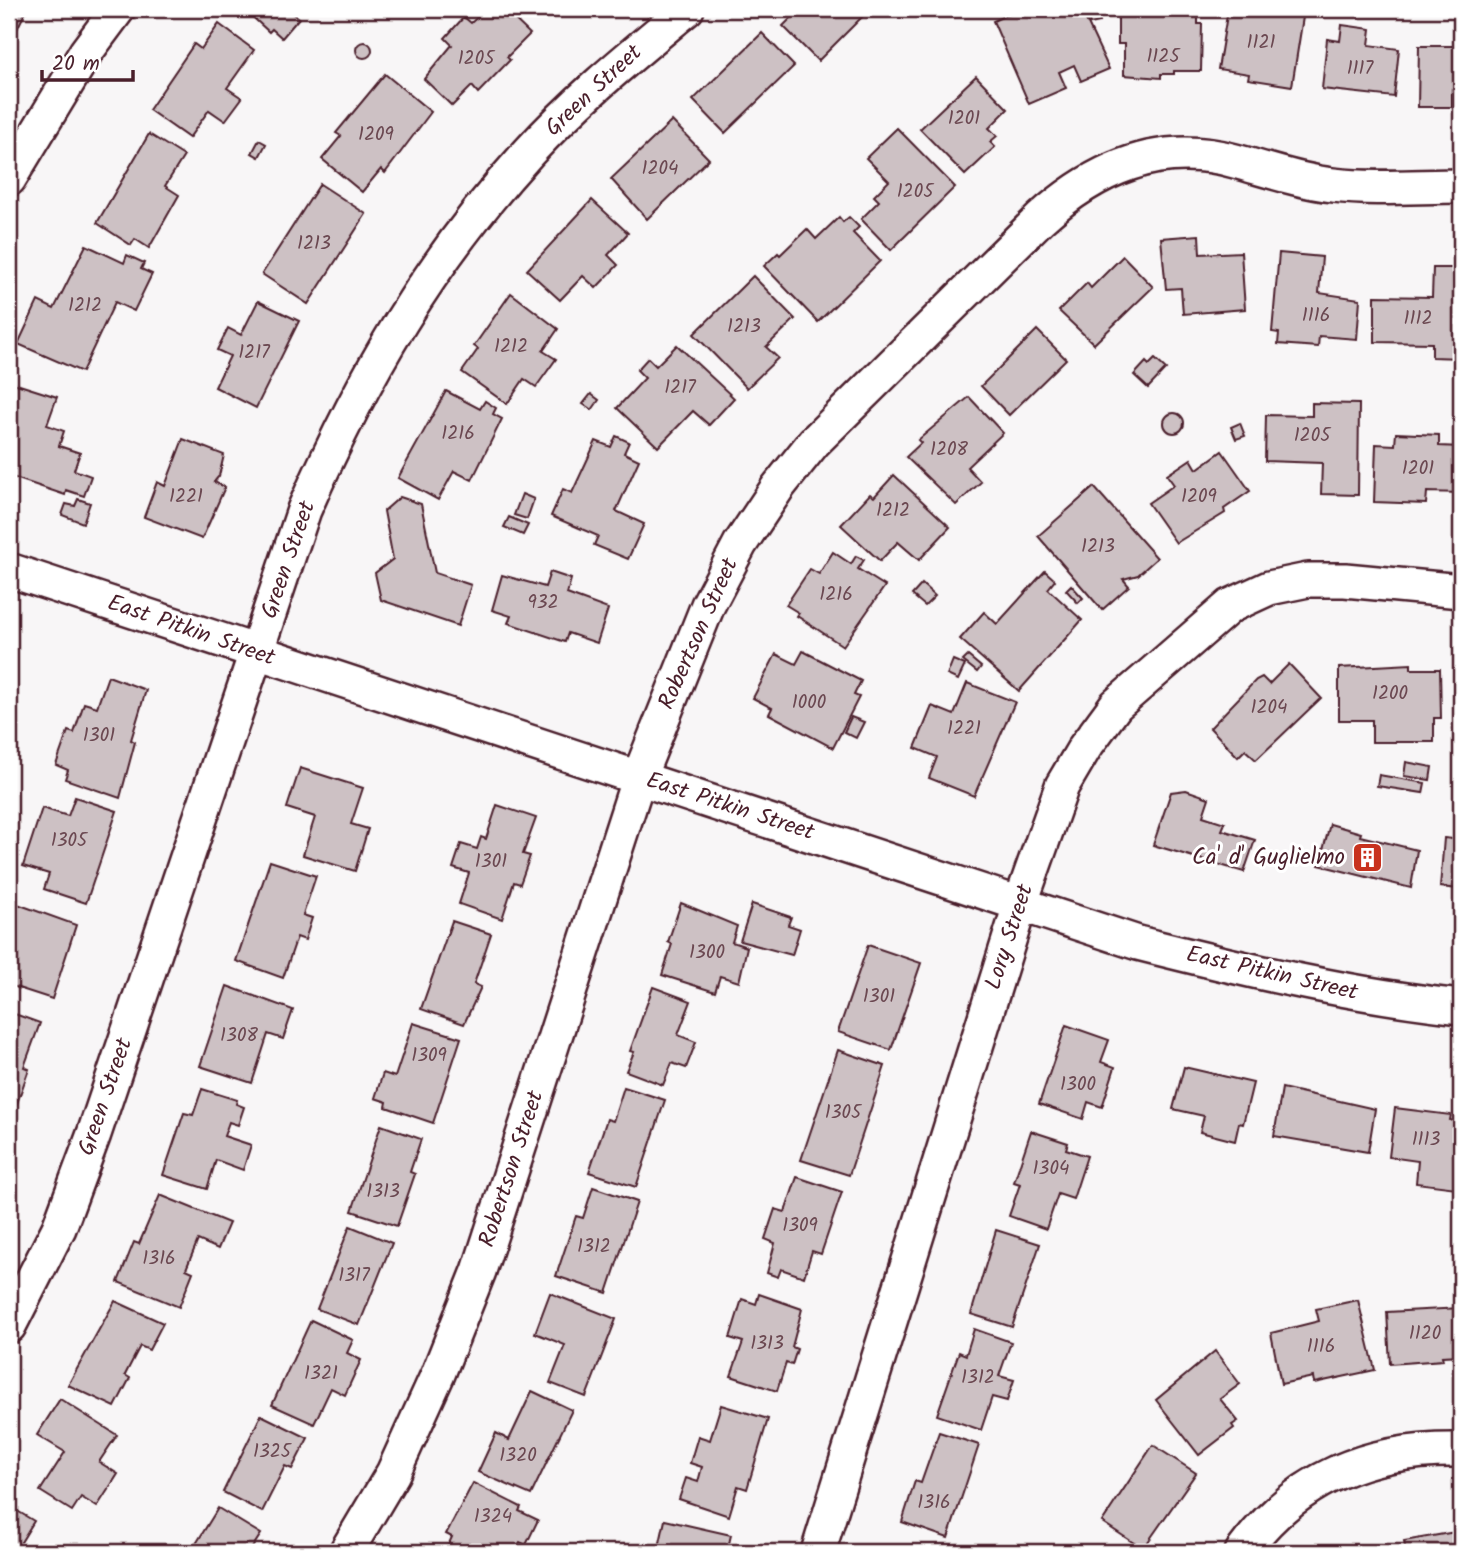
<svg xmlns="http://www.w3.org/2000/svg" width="1470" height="1561" viewBox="0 0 1470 1561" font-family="Kalam,sans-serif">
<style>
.building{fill:#cdc1c4;stroke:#4a1f2b;stroke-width:2}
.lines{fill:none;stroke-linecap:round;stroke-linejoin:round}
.minor-casing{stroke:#4a1f2b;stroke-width:38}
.minor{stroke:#fff;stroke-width:33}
.labels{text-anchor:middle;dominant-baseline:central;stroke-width:6;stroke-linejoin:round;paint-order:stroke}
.number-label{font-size:19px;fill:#6b4851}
.street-label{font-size:23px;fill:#4a1f2b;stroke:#fff}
.poi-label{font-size:23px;fill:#4a1f2b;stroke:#fff;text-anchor:end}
</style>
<rect width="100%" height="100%" fill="#f8f6f7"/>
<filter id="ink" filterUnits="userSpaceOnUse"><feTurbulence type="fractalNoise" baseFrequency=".0143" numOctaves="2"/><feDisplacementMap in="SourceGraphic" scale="14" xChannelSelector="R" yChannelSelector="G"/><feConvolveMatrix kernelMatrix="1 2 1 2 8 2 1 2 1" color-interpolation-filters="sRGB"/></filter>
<g filter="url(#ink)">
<!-- building -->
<g class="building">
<path d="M 9,9 L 27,9 L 10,43 L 9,42 Z"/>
<path d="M 244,9 L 296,9 L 293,13 L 299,18 L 282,38 L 272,29 L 269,32 Z"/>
<path d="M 486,9 L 504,9 L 530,34 L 507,57 L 510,60 L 478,93 L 472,86 L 452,106 L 424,79 L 452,45 L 445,38 L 464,17 L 471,23 Z"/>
<path d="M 800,9 L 870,9 L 818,61 L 783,26 Z"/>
<path d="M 1020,9 L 1034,9 L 1037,16 L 1053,9 L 1081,9 L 1109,69 L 1081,81 L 1074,65 L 1059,72 L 1066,88 L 1029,104 L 993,21 Z"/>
<path d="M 1086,9 L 1097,9 L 1100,22 L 1090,24 Z"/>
<path d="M 1228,9 L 1273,9 L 1272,12 L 1303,17 L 1292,86 L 1248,79 L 1249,74 L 1218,69 Z"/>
<path d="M 1118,11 L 1198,12 L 1198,24 L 1202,24 L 1201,71 L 1174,71 L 1174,74 L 1161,74 L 1161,78 L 1124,75 L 1124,44 L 1118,44 Z"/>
<path d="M 219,24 L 254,50 L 227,88 L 242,98 L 225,121 L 209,110 L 189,138 L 149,110 L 194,44 L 201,49 Z"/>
<path d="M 1342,25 L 1371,29 L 1369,45 L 1399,49 L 1394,97 L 1322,89 L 1327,39 L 1340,41 Z"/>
<path d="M 762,33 L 794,66 L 725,133 L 693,100 Z"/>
<circle cx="364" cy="50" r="8"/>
<path d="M 1419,46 L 1461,46 L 1461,89 L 1452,89 L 1452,107 L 1418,107 Z"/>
<path d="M 385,74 L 431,112 L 385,173 L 381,169 L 362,192 L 322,159 L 341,136 L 336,133 Z"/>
<path d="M 976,76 L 1008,109 L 989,128 L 997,136 L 990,142 L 995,147 L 965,175 L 920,129 Z"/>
<path d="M 672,121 L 709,159 L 647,219 L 611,179 Z"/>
<path d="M 897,128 L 955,187 L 891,250 L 861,219 L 879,201 L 874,196 L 889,181 L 866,158 Z"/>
<path d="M 149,134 L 184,156 L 165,186 L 179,195 L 149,248 L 135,239 L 131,245 L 97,223 Z"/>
<path d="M 259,140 L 266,144 L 259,157 L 252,153 Z"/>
<path d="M 320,184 L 366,214 L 308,304 L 262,274 Z"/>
<path d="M 592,200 L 628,233 L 608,255 L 618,265 L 596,288 L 583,276 L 560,300 L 527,270 Z"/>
<path d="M 839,217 L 843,222 L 849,217 L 859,227 L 853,233 L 880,261 L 818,322 L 764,266 L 778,253 L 780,255 L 807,229 L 816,239 Z"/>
<path d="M 1199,235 L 1200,254 L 1241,252 L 1245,309 L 1183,314 L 1181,288 L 1166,289 L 1161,238 Z"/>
<path d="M 86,245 L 124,263 L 127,255 L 144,263 L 141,269 L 152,274 L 134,311 L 115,302 L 82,372 L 18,344 L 38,301 L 54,309 Z"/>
<path d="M 1279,253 L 1322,257 L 1319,293 L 1360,299 L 1357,339 L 1319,336 L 1318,347 L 1278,344 L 1279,333 L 1272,332 Z"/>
<path d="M 1123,256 L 1153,287 L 1094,344 L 1059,311 L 1087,283 L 1091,288 Z"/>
<path d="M 1433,268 L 1461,268 L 1461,358 L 1432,357 L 1432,343 L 1375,342 L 1375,296 L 1432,297 Z"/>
<path d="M 753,276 L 795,319 L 766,347 L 778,358 L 747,388 L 694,334 Z"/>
<path d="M 511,293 L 558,329 L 543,351 L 556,359 L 536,387 L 524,379 L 507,404 L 462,372 L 478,349 L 474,346 Z"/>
<path d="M 258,301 L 299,321 L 256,408 L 215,387 L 230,356 L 217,350 L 228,328 L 241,335 Z"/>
<path d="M 1037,330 L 1066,359 L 1009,415 L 981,386 Z"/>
<path d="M 677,345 L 734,398 L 709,425 L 693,411 L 658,447 L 617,408 L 645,378 L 637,370 L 648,358 L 656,366 Z"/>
<path d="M 1155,359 L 1166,369 L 1148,388 L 1134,375 L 1146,362 L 1149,365 Z"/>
<path d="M 10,382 L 57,397 L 47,425 L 64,431 L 59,446 L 80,453 L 74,470 L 91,476 L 84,496 L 66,490 L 65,495 L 9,476 Z"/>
<path d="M 446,391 L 480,409 L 485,401 L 496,408 L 493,414 L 502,419 L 472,480 L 454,471 L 438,500 L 398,478 Z"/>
<path d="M 591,394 L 599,400 L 592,410 L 583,404 Z"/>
<path d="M 969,397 L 1003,433 L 967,467 L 981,482 L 956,505 L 906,457 L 921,443 L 918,440 Z"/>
<path d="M 1312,403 L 1359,404 L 1358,495 L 1321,494 L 1322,463 L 1265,461 L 1266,415 L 1312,416 Z"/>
<circle cx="1174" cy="423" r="10"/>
<path d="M 1240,423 L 1245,436 L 1236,439 L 1231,427 Z"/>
<path d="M 1396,433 L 1439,435 L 1439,446 L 1461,447 L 1461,493 L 1427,492 L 1426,504 L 1374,502 L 1376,444 L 1395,445 Z"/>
<path d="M 616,436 L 629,442 L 624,453 L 639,460 L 616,511 L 644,524 L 628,559 L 594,545 L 598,536 L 551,516 L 563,489 L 572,493 L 596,441 L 611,447 Z"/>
<path d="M 183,439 L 224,455 L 219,476 L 214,482 L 225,487 L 202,539 L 144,517 L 157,482 L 165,486 Z"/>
<path d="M 1222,451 L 1250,491 L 1224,509 L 1225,513 L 1176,543 L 1148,503 L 1174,485 L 1167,475 L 1191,459 L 1197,469 Z"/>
<path d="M 894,475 L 950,527 L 919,560 L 898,542 L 880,561 L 841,525 L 870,494 L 874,497 Z"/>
<path d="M 1094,487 L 1157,558 L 1138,575 L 1123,579 L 1129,586 L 1102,610 L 1038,536 Z"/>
<path d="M 522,494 L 534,499 L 527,519 L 514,515 Z"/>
<path d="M 400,497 L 421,504 L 435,573 L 471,585 L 458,626 L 381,600 L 375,573 L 393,559 L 384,511 Z"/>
<path d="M 78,499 L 90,503 L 83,523 L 62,515 L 66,504 L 75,506 Z"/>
<path d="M 509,517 L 528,525 L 523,535 L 504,527 Z"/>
<path d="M 833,552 L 851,564 L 856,556 L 864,560 L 858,569 L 885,586 L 843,646 L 797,616 L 799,613 L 786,605 L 810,569 L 819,574 Z"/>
<path d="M 1045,571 L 1055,580 L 1048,589 L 1082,620 L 1019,691 L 960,639 L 984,612 L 997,624 Z"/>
<path d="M 550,572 L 571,579 L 567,594 L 608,609 L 597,643 L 568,633 L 565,642 L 508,623 L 511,616 L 492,610 L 502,575 L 545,587 Z"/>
<path d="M 922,584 L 935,596 L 925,606 L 912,595 Z"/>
<path d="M 1071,585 L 1083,598 L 1078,603 L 1066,590 Z"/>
<path d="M 803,651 L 861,681 L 854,695 L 859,697 L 833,748 L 769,714 L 772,708 L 753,698 L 776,654 L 796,664 Z"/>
<path d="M 968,656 L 981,667 L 977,672 L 963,661 Z"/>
<path d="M 953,660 L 965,665 L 958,680 L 947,675 Z"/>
<path d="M 1289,664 L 1321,698 L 1256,760 L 1245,750 L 1238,757 L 1210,728 L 1256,680 L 1262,677 L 1269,684 Z"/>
<path d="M 1411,664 L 1411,669 L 1440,669 L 1441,718 L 1434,718 L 1434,742 L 1372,742 L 1372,720 L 1339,720 L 1339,668 Z"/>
<path d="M 108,676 L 146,690 L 131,740 L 135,742 L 120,798 L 65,779 L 68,770 L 56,765 L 68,731 L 74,733 L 84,703 L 97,707 Z"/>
<path d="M 1457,682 L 1461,682 L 1461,737 L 1456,737 Z"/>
<path d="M 967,683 L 1015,702 L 974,796 L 929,778 L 937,757 L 915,748 L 932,706 L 954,715 Z"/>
<path d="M 851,717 L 864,722 L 856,738 L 844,732 Z"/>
<path d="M 1406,762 L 1432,767 L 1430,780 L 1404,776 Z"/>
<path d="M 300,768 L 363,788 L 351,824 L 368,829 L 355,871 L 303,855 L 315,817 L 287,808 Z"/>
<path d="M 1379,775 L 1425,783 L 1423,793 L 1377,786 Z"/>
<path d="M 1186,790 L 1209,798 L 1203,816 L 1225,823 L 1222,830 L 1255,840 L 1244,872 L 1153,845 L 1171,792 Z"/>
<path d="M 75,797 L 117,811 L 86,903 L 44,889 L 49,874 L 23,866 L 42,808 L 68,816 Z"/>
<path d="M 497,805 L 536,818 L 523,854 L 530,856 L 520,884 L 514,882 L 502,919 L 459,904 L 469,873 L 453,868 L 461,844 L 477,849 L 481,837 L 486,839 Z"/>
<path d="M 1330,824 L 1361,833 L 1360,836 L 1417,850 L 1411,888 L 1319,865 Z"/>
<path d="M 1444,838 L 1461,840 L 1461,894 L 1458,894 L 1459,889 L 1440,887 Z"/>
<path d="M 270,861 L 316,876 L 303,915 L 312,918 L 305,940 L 297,937 L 283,978 L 236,961 Z"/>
<path d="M 9,901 L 76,925 L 52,999 L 9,985 L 11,951 L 9,950 Z"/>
<path d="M 681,903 L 737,926 L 732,942 L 747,947 L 739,982 L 720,976 L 715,992 L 662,975 L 672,944 L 668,942 Z"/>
<path d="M 752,904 L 791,917 L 788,925 L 800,929 L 792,955 L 740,941 Z"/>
<path d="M 452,921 L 491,934 L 474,984 L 481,987 L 464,1024 L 421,1009 Z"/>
<path d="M 868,945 L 921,963 L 891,1050 L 838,1032 Z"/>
<path d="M 227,986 L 293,1010 L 283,1039 L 268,1034 L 252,1083 L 200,1066 Z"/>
<path d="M 653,987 L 691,1001 L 678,1035 L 696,1042 L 686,1068 L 672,1063 L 663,1085 L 626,1071 L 634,1052 L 630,1051 Z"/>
<path d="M 9,1012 L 40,1023 L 24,1067 L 29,1069 L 14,1112 L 9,1110 Z"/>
<path d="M 413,1023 L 461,1038 L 433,1123 L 386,1107 L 387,1102 L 375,1098 L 383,1073 L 395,1077 Z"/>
<path d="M 1066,1025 L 1109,1040 L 1101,1062 L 1115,1067 L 1102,1107 L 1088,1102 L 1083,1119 L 1039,1104 Z"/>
<path d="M 838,1050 L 885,1066 L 849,1175 L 801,1160 Z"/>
<path d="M 1184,1067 L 1253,1083 L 1243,1124 L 1239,1123 L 1235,1141 L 1200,1132 L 1204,1116 L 1173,1109 Z"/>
<path d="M 624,1087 L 665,1100 L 636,1187 L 589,1172 L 607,1119 L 613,1121 Z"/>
<path d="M 1282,1088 L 1375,1109 L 1368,1152 L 1274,1136 Z"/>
<path d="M 202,1089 L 237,1100 L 236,1104 L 244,1107 L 238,1125 L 229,1122 L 224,1136 L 251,1145 L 243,1170 L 216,1160 L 207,1189 L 163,1175 L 184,1113 L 193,1115 Z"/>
<path d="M 1395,1108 L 1451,1115 L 1450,1120 L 1461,1122 L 1461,1180 L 1457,1179 L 1456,1188 L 1416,1183 L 1418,1161 L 1389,1157 Z"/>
<path d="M 381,1125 L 421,1139 L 410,1172 L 415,1174 L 397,1226 L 352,1211 Z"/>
<path d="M 1031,1131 L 1068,1143 L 1066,1149 L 1087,1156 L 1073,1199 L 1058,1194 L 1046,1229 L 1009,1216 L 1020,1184 L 1014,1182 Z"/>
<path d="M 797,1177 L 842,1192 L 821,1254 L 812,1251 L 804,1277 L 781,1269 L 778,1277 L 767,1273 L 775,1243 L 765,1239 L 775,1209 L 785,1212 Z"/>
<path d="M 593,1187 L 637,1202 L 607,1293 L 556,1276 L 576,1216 L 583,1218 Z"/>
<path d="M 160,1195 L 229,1223 L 218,1249 L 198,1240 L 186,1269 L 193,1272 L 179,1307 L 118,1282 L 134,1242 L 139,1244 Z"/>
<path d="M 350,1226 L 392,1243 L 359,1325 L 317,1309 Z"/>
<path d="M 996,1230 L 1040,1244 L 1012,1327 L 971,1314 Z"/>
<path d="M 550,1293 L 616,1319 L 586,1397 L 550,1383 L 565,1345 L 535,1333 Z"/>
<path d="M 759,1294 L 802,1309 L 792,1347 L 797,1349 L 792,1365 L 786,1363 L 777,1391 L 731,1376 L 743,1342 L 730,1338 L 742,1299 L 756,1304 Z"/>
<path d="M 1358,1300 L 1375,1370 L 1314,1383 L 1313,1377 L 1281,1384 L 1271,1333 L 1319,1321 L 1316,1309 Z"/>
<path d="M 115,1301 L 163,1323 L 149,1350 L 140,1346 L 125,1375 L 130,1378 L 115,1407 L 68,1385 Z"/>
<path d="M 1461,1308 L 1461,1355 L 1442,1356 L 1443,1360 L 1390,1364 L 1387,1312 Z"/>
<path d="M 311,1320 L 353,1340 L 347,1353 L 361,1360 L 345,1395 L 331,1388 L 314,1424 L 272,1405 Z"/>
<path d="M 974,1329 L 1011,1342 L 999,1376 L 1014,1380 L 1007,1401 L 992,1397 L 981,1430 L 937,1415 L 959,1352 L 966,1355 Z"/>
<path d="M 1215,1351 L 1240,1384 L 1220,1399 L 1238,1421 L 1232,1425 L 1234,1428 L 1199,1455 L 1156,1400 Z"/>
<path d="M 532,1391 L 572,1410 L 531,1495 L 478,1472 L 496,1433 L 509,1440 Z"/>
<path d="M 60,1399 L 117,1435 L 99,1462 L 118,1474 L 97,1507 L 81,1497 L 72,1511 L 40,1491 L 65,1452 L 37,1435 Z"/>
<path d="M 721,1405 L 768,1419 L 747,1489 L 738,1486 L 729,1516 L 679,1499 L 686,1478 L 698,1482 L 702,1467 L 690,1463 L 698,1436 L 710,1440 Z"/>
<path d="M 261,1415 L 308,1438 L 292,1469 L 285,1466 L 262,1512 L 223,1492 Z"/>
<path d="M 939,1432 L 979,1445 L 948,1538 L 902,1522 L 915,1481 L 921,1483 Z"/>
<path d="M 1153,1445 L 1196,1473 L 1143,1549 L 1102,1522 Z"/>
<path d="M 473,1483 L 521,1507 L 519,1511 L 538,1520 L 526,1545 L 520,1542 L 515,1552 L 445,1552 L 452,1537 L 446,1534 Z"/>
<path d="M 9,1506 L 34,1521 L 15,1552 L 9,1552 Z"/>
<path d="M 218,1508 L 261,1534 L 252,1548 L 258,1552 L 191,1552 Z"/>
<path d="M 665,1520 L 731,1535 L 727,1552 L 658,1552 Z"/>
<path d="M 1461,1531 L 1461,1552 L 1406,1552 L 1404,1541 Z"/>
<path d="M 894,1547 L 937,1552 L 893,1552 Z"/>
</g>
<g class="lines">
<defs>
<g id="minor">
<path d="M 9,179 L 86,52 L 118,9"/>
<path d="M 9,570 L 1138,943 C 1245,970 1351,995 1461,1007"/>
<path d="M 9,1326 L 59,1228 L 94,1134 L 304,510 C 364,374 429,262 529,152 C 577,99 633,54 687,9"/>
<path d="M 346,1552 L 393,1473 L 438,1374 L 479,1271 L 639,777 L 708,605 L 740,544 L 778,487 L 814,442 L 1040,219 C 1095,169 1159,140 1235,161 C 1268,170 1299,181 1333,185 C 1375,190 1419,186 1461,186"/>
<path d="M 818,1552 L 1021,902 L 1062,786 L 1085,747 L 1116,705 L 1230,606 L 1269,588 L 1308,580 L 1345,580 L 1461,591"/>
<path d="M 1242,1552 C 1297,1477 1369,1448 1461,1450"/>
</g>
</defs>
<!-- minor casing -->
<use href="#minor" class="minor-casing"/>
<!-- minor -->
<use href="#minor" class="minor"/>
</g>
</g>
<!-- icons -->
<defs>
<symbol id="building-square" viewBox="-11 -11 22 22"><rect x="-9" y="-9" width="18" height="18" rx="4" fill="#c8321e" stroke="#fff"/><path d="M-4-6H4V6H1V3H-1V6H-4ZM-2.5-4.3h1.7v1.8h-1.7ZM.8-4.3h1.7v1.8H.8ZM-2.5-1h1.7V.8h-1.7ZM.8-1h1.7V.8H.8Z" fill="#fff"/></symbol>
</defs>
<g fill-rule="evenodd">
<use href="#building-square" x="1350" y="840" width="35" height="35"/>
</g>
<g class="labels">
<!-- number labels -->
<g class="number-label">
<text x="1261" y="43">1121</text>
<text x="1163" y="57">1125</text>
<text x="476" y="59">1205</text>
<text x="1360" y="69">1117</text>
<text x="964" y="119">1201</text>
<text x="376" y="135">1209</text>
<text x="660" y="169">1204</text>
<text x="915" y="192">1205</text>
<text x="314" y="244">1213</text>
<text x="85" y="306">1212</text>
<text x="1316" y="316">1116</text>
<text x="1418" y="319">1112</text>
<text x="744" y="327">1213</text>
<text x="511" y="347">1212</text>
<text x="254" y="353">1217</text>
<text x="680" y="388">1217</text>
<text x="458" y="434">1216</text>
<text x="1312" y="436">1205</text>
<text x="949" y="450">1208</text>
<text x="1418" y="469">1201</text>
<text x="186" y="497">1221</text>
<text x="1199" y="497">1209</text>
<text x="893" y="511">1212</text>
<text x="1098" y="547">1213</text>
<text x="836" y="595">1216</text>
<text x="543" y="603">932</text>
<text x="1390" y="694">1200</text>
<text x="809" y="703">1000</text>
<text x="1269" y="708">1204</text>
<text x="964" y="729">1221</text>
<text x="99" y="736">1301</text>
<text x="69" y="841">1305</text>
<text x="491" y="862">1301</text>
<text x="707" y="953">1300</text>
<text x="879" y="997">1301</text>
<text x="239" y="1036">1308</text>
<text x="429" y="1056">1309</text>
<text x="1078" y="1085">1300</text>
<text x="843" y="1113">1305</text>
<text x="1426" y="1140">1113</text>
<text x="1051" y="1169">1304</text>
<text x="383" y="1192">1313</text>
<text x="800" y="1226">1309</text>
<text x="594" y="1247">1312</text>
<text x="159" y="1259">1316</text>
<text x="354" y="1276">1317</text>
<text x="1425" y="1334">1120</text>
<text x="767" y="1344">1313</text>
<text x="1321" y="1347">1116</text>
<text x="321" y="1374">1321</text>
<text x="978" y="1378">1312</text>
<text x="272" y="1452">1325</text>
<text x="518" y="1456">1320</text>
<text x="934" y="1503">1316</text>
<text x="493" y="1517">1324</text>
</g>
<!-- street labels -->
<g class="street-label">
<text transform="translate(594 91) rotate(-43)">Green Street</text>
<text transform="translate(289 560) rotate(-71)">Green Street</text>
<text transform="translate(191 631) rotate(19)">East Pitkin Street</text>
<text transform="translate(699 634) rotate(-66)">Robertson Street</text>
<text transform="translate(730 807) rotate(18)">East Pitkin Street</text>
<text transform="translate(1010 937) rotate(-72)">Lory Street</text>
<text transform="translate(1272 974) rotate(13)">East Pitkin Street</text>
<text transform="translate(106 1097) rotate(-71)">Green Street</text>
<text transform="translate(512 1169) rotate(-72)">Robertson Street</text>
</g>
<!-- poi labels -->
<g class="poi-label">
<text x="1345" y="858">Ca' d' Guglielmo</text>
</g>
</g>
<!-- margin -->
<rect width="1470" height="1561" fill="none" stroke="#fff" stroke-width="35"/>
<rect x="18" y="18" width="1435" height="1526" fill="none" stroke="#4a1f2b" stroke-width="2.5" filter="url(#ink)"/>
<!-- scale -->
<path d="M42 70v10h91v-10" fill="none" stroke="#4a1f2b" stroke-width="3.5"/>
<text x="52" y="70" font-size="21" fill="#4a1f2b" stroke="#ffffff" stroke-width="5" paint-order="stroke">20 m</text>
</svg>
